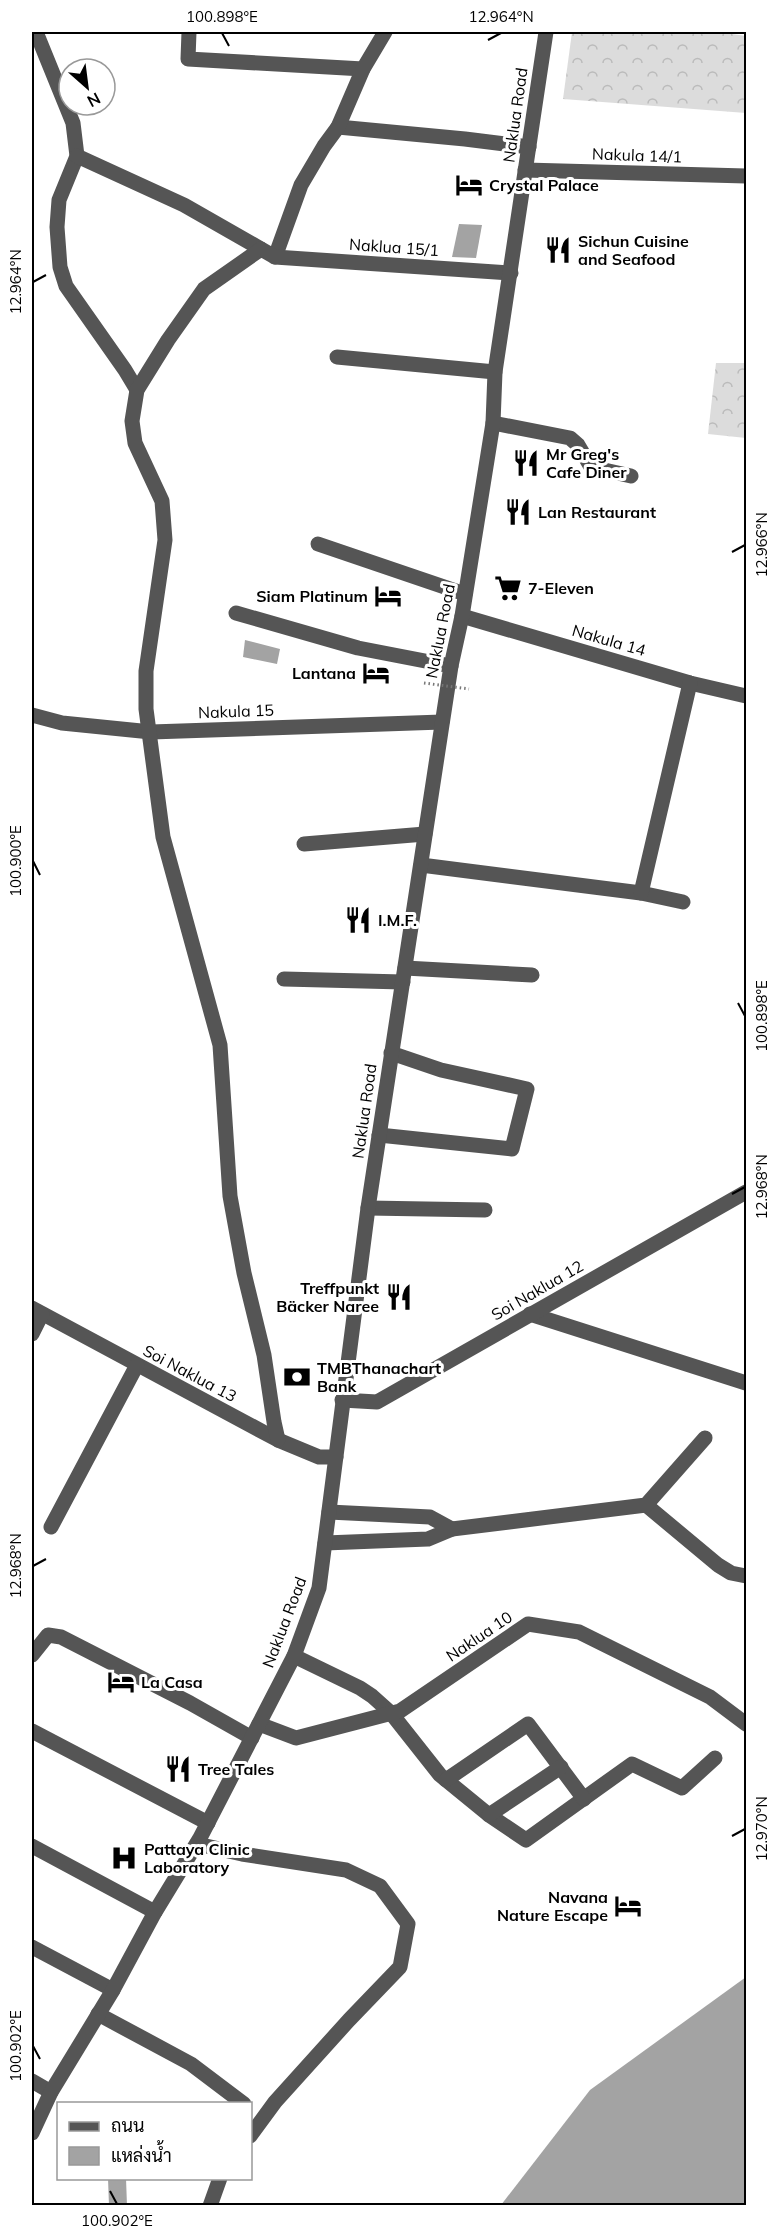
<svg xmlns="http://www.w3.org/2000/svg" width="778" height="2237" viewBox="0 0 778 2237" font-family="Mulish,Sarabun,sans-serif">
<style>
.forest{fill:url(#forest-crowns)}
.water{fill:#a3a3a3}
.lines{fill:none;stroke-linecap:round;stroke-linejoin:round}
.canal{stroke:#a3a3a3;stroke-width:18}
.minor{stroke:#555;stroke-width:15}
.path-bridge{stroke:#777;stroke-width:3;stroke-dasharray:1.5 3;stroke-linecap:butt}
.ticks{fill:none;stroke:#000;stroke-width:2}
.labels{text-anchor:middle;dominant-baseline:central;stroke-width:6;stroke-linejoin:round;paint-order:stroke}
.street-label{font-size:16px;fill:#000;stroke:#fff}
.poi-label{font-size:16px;font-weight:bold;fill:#000;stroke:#fff;text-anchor:start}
.neatline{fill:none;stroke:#000;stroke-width:2}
.ticks-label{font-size:15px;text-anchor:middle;fill:#000}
</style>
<defs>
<pattern id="forest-crowns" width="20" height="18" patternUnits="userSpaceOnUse" patternTransform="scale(1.5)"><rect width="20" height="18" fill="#dcdcdc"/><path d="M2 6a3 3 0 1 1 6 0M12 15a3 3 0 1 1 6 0" fill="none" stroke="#bbb"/></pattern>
</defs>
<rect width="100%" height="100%" fill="#fff"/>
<!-- forest -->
<g class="forest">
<path d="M 572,32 L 718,32 L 746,36 L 746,113 L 563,99 Z"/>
<path d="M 716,363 L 746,363 L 746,438 L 708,434 Z"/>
</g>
<!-- water -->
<g class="water">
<path d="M 459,224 L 482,225 L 476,258 L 452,257 Z"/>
<path d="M 245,640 L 280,649 L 277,664 L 243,657 Z"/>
<path d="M 746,1977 L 746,2205 L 501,2205 L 590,2090 Z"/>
</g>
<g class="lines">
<!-- canal -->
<path class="canal" d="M 117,2178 L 118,2206"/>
<!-- minor -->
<g class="minor">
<path d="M 36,32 L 73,123 L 77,156 L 59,200 L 57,227 L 60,267 L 66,286 L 125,370 L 137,390"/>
<path d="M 189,32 L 188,59 L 363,69"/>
<path d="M 338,127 L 465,139 L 529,147"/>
<path d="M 77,156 L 184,205 L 261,249"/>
<path d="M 525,170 L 746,176"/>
<path d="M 275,257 L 301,185 L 324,146 L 338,127 L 363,69 L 385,32"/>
<path d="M 337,357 L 495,372"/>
<path d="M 493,423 L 570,438 L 578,445 L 591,467 L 631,476"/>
<path d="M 318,544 L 465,594"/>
<path d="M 236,613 L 358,648 L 451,666"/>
<path d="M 462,616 L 690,683 L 746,696"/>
<path d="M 32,715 L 62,723 L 151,732 L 442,722"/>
<path d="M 304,844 L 425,834"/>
<path d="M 421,865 L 641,893 L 683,902"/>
<path d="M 641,893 L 690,683"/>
<path d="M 405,968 L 532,975"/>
<path d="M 284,979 L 403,982"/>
<path d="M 379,1135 L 512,1149 L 527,1089 L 441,1070 L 391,1053"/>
<path d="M 368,1208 L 485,1210"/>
<path d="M 32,1308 L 278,1440 L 319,1457 L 336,1457"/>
<path d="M 530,1314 L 746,1383"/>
<path d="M 32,1334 L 42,1314"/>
<path d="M 342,1400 L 377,1402 L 746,1192"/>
<path d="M 278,1440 L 274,1422 L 264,1355 L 244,1273 L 230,1196 L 220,1045 L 163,837 L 146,709 L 146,671 L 165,540 L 162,501 L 135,443 L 132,421 L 137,390 L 168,340 L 204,289 L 261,249 L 275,257 L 511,273"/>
<path d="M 646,1505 L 718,1565 L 731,1573 L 746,1576"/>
<path d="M 51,1527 L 137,1365"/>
<path d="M 452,1529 L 646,1505 L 705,1438"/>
<path d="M 325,1543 L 428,1539 L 452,1529 L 430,1517 L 329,1512"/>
<path d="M 32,1655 L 48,1635 L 61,1637 L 190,1703 L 252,1738"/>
<path d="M 294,1656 L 360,1688 L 372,1696 L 391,1713 L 440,1775 L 489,1815 L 526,1840 L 632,1764 L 682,1788 L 715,1758"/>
<path d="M 259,1724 L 296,1738 L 400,1711 L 528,1624 L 579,1632 L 710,1697 L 746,1724"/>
<path d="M 32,1731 L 208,1823"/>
<path d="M 446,1780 L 528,1724 L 584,1799"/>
<path d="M 489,1815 L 561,1767"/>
<path d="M 197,1844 L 242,1854 L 346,1870 L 380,1886 L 408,1924 L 400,1967 L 349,2020 L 275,2102 L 250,2136"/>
<path d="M 32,1846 L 155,1912"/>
<path d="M 32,1947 L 113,1990"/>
<path d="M 98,2014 L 191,2064 L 244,2104"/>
<path d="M 32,2081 L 51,2092"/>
<path d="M 32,2133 L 51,2092 L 113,1990 L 155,1912 L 200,1838 L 294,1656 L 319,1588 L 368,1208 L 451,666 L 462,616 L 493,423 L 495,372 L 546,32"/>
<path d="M 210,2206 L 220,2178"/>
</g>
<!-- path-bridge -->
<path class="path-bridge" d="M 424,683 L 469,689"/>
</g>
<!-- ticks -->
<path class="ticks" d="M 222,33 L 229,46M 488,40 L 501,33M 33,282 L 46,275M 732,552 L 745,545M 33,861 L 40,875M 738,1003 L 745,1016M 732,1194 L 745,1187M 33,1566 L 46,1559M 732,1836 L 745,1829M 33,2046 L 40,2059M 110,2191 L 117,2204"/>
<!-- icons -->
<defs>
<symbol id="hotel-bare" viewBox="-9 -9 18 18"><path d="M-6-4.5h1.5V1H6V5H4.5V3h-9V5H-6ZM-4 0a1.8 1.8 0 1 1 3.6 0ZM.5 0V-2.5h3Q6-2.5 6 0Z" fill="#000" stroke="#fff" stroke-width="2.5" paint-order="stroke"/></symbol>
<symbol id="restaurant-bare" viewBox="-9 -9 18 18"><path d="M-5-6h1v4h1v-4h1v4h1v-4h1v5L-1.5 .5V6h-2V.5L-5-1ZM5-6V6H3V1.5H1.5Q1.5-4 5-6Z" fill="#000" stroke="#fff" stroke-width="2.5" paint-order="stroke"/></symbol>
<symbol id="supermarket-bare" viewBox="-9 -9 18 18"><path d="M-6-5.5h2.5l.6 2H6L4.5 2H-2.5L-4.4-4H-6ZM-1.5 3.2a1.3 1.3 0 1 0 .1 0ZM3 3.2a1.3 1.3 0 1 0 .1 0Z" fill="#000" stroke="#fff" stroke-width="2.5" paint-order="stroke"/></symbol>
<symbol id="bank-bare" viewBox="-9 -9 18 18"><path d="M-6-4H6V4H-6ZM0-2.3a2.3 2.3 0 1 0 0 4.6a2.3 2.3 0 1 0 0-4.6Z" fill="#000" stroke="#fff" stroke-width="2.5" paint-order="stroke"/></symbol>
<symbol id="hospital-bare" viewBox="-9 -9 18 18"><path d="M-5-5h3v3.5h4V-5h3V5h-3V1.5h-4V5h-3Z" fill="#000" stroke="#fff" stroke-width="2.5" paint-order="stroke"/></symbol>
</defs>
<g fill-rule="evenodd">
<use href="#hotel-bare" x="450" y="166" width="38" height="38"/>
<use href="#restaurant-bare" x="539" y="231" width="38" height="38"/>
<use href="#restaurant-bare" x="507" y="444" width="38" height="38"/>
<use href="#restaurant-bare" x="499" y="493" width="38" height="38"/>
<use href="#supermarket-bare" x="489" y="569" width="38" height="38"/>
<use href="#hotel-bare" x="369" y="577" width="38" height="38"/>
<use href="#hotel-bare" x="357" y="654" width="38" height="38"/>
<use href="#restaurant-bare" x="339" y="901" width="38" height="38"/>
<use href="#restaurant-bare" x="380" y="1278" width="38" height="38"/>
<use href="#bank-bare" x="278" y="1358" width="38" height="38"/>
<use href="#hotel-bare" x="102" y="1663" width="38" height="38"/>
<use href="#restaurant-bare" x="159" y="1750" width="38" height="38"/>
<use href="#hospital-bare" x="105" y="1839" width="38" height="38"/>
<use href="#hotel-bare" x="609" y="1887" width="38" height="38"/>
</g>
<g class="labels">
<!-- street labels -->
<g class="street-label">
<text transform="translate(515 115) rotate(-82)">Naklua Road</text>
<text transform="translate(637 155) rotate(2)">Nakula 14/1</text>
<text transform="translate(394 247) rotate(4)">Naklua 15/1</text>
<text transform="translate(440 631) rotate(-79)">Naklua Road</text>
<text transform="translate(609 640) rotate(16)">Nakula 14</text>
<text transform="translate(236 711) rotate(-2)">Nakula 15</text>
<text transform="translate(364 1111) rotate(-82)">Naklua Road</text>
<text transform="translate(537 1290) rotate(-30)">Soi Naklua 12</text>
<text transform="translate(190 1373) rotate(28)">Soi Naklua 13</text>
<text transform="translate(284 1622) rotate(-69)">Naklua Road</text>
<text transform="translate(479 1636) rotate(-34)">Naklua 10</text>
</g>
<!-- poi labels -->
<g class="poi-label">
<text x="489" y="185">Crystal Palace</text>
<text x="578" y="241">Sichun Cuisine<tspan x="578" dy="18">and Seafood</tspan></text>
<text x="546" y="454">Mr Greg's<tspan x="546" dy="18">Cafe Diner</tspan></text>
<text x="538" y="512">Lan Restaurant</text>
<text x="528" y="588">7-Eleven</text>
<text x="368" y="596" text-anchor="end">Siam Platinum</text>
<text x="356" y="673" text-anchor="end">Lantana</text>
<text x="378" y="920">I.M.F.</text>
<text x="379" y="1288" text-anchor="end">Treffpunkt<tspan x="379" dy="18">Bäcker Naree</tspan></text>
<text x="317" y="1368">TMBThanachart<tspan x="317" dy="18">Bank</tspan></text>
<text x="141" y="1682">La Casa</text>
<text x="198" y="1769">Tree Tales</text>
<text x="144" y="1849">Pattaya Clinic<tspan x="144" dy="18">Laboratory</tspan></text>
<text x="608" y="1897" text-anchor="end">Navana<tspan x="608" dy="18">Nature Escape</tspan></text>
</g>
</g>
<!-- border -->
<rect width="778" height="2237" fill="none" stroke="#ffffff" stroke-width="66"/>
<!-- legend -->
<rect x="57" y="2102" width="195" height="78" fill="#ffffff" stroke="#999999" stroke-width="1.5"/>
<rect x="69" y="2122" width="30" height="9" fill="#555555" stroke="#999999" stroke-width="1.5"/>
<text x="111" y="2132" font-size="18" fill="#000000">ถนน</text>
<rect x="69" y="2147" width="30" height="18" fill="#a3a3a3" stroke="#999999" stroke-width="1.5"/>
<text x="111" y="2162" font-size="18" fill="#000000">แหล่งน้ำ</text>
<!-- north arrow -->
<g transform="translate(87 87) rotate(152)"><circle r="28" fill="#ffffff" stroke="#999999" stroke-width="1.5"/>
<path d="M0-4.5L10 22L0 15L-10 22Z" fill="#000000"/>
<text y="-9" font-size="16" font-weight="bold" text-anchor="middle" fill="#000000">N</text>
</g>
<rect x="33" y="33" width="712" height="2171" class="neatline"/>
<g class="ticks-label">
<text x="222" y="22">100.898°E</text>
<text x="501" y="22">12.964°N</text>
<text transform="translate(16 282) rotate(-90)" y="5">12.964°N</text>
<text transform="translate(762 545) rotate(-90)" y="5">12.966°N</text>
<text transform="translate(16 861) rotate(-90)" y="5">100.900°E</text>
<text transform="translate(762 1016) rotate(-90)" y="5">100.898°E</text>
<text transform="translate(762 1187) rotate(-90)" y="5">12.968°N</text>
<text transform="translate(16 1566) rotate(-90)" y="5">12.968°N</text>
<text transform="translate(762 1829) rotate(-90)" y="5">12.970°N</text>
<text transform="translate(16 2046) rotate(-90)" y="5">100.902°E</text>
<text x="117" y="2226">100.902°E</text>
</g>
</svg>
